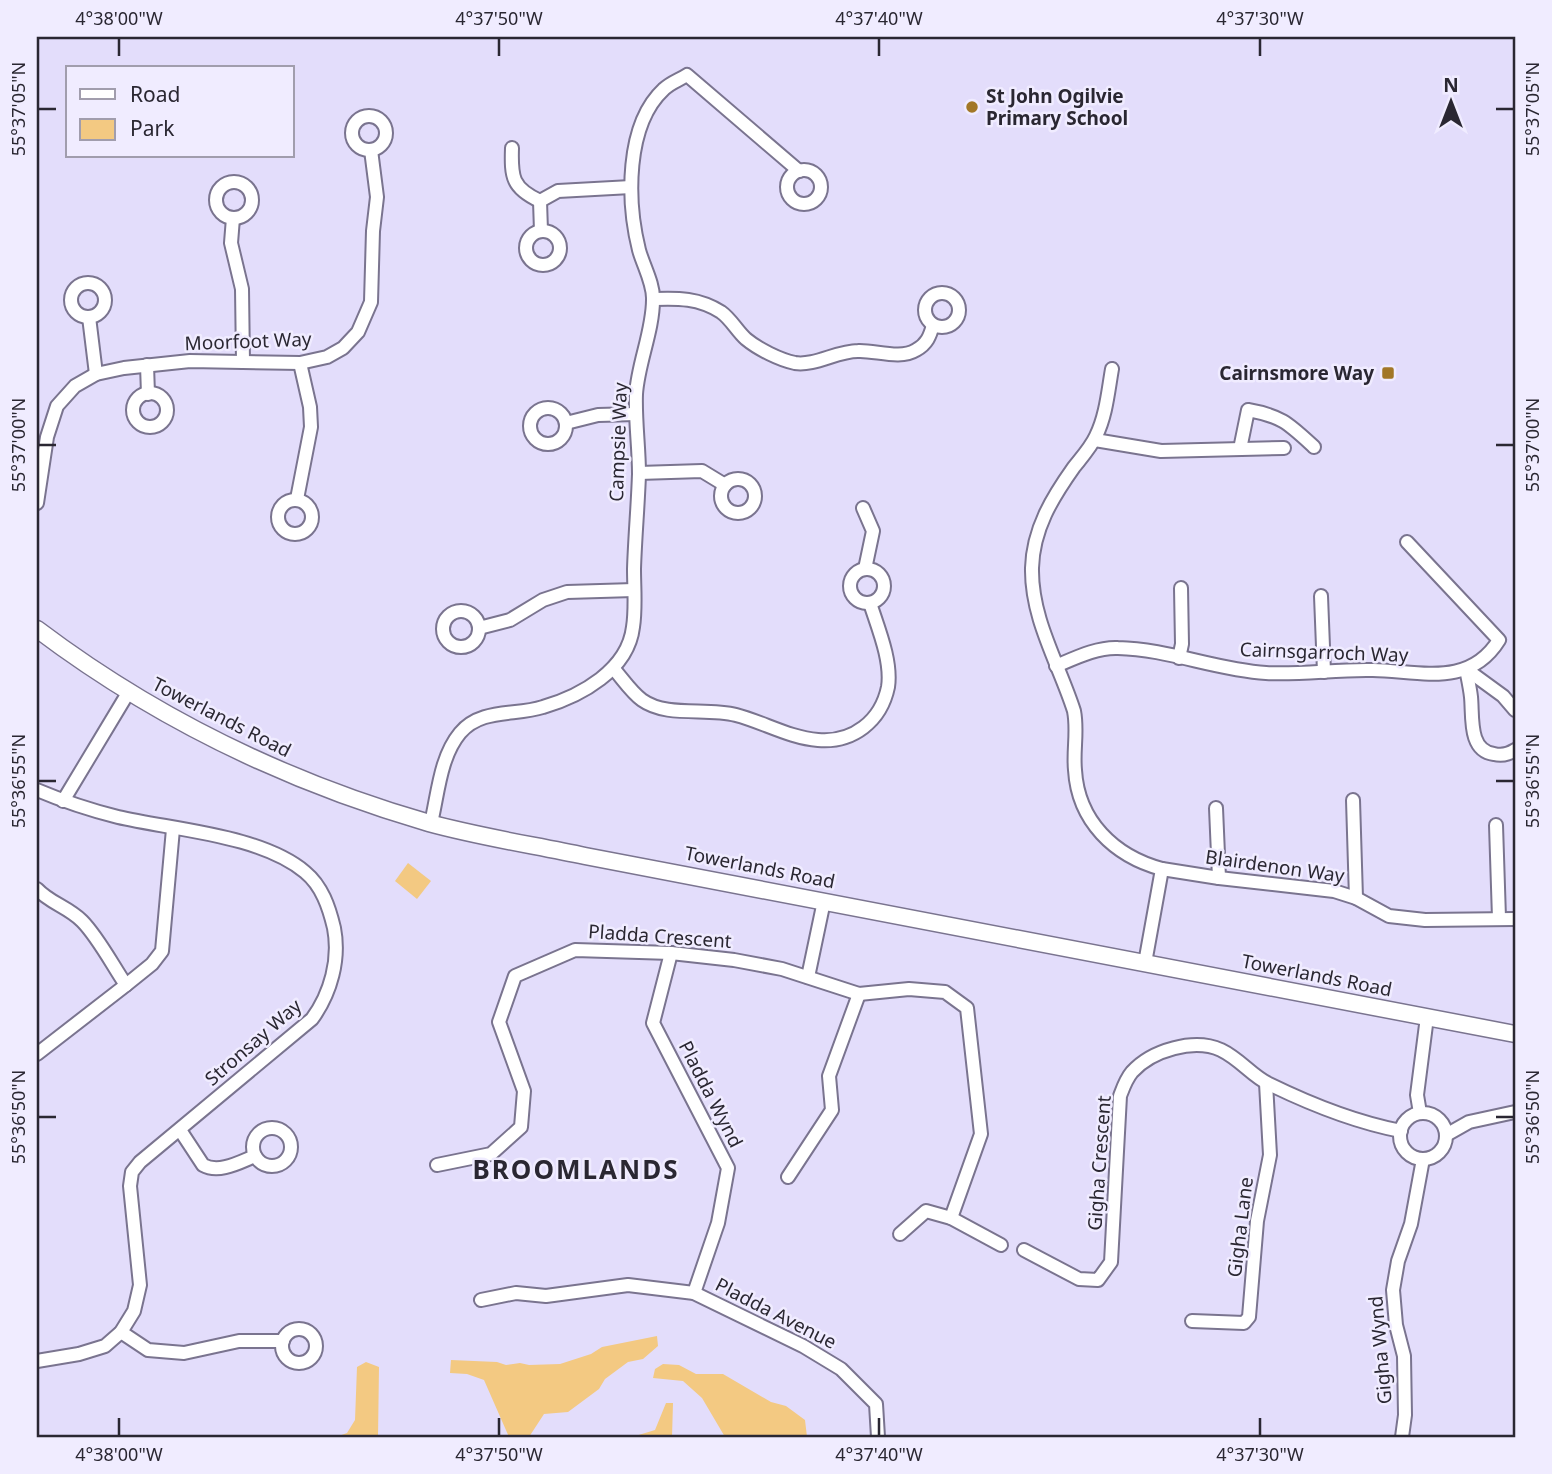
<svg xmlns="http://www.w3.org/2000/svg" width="1552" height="1474" viewBox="0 0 1552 1474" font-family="'Noto Sans',sans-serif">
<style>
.green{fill:#f3c982}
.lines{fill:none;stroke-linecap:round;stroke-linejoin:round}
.minor-casing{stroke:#7a748f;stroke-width:16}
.tertiary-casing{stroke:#7a748f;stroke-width:19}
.minor{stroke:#fff;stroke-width:12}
.tertiary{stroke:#fff;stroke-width:16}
.ticks{fill:none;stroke:#2a2732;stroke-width:2.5}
.poi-dot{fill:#a27727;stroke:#f0ecff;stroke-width:2.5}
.labels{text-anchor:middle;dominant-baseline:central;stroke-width:5;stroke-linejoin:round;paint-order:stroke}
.poi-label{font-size:19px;font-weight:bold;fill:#2a2732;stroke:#f0ecff;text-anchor:start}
.street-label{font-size:19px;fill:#2a2732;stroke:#f0ecff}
.district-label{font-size:26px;font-weight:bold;letter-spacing:2px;fill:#2a2732;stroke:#f0ecff}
.neatline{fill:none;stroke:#2a2732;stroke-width:2.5}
.ticks-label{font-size:18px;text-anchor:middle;fill:#2a2732}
</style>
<rect width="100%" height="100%" fill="#e3ddfb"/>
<!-- green -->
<g class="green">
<path d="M 408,863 L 431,881 L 417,899 L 395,881 Z"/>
<path d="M 657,1336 L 658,1346 L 643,1359 L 628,1362 L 605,1379 L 599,1389 L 568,1412 L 544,1414 L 529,1437 L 509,1437 L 484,1380 L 467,1374 L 450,1373 L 451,1360 L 497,1362 L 506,1365 L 520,1363 L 529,1365 L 560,1364 L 591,1354 L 602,1347 Z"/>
<path d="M 366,1362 L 379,1367 L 378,1437 L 336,1437 L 347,1433 L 355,1420 L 357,1367 Z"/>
<path d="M 663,1364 L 679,1365 L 696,1374 L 723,1374 L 771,1402 L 786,1406 L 805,1420 L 807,1437 L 725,1437 L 702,1398 L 683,1381 L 653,1378 L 655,1369 Z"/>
<path d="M 666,1403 L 673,1403 L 672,1437 L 632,1437 L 655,1430 Z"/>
</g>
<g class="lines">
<defs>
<g id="minor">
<circle cx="369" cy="133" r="17"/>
<path d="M 512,148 C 511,177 512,188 540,201"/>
<circle cx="804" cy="187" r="17"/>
<circle cx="234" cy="200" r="18"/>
<path d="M 233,218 L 231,243 L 242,289 L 243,362"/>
<circle cx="543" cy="248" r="17"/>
<path d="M 541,231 L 540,201 L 558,191 L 631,187"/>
<circle cx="88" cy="300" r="17"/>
<circle cx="942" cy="310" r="17"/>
<path d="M 654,299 C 678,298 699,298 721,312 C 731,319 737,331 746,339 C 758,349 780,360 795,363 C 815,366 837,351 858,351 C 875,350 900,360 916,350 C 927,344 930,336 933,325"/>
<path d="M 89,317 L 96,374"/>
<path d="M 147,365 L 148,394"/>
<path d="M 1112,369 C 1108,392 1106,416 1096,436 C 1091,447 1082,457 1074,467 C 1052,498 1033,529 1032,568 C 1031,619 1059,664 1074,711 C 1078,731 1073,750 1075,770 C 1078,821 1114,856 1162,869"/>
<circle cx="150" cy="410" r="17"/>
<circle cx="548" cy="426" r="18"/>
<path d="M 566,423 L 598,415 L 636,414"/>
<path d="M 1095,440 L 1161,451 L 1284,448"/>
<path d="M 1240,449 L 1248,410 C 1282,416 1289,424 1314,447"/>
<path d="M 639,473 L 702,471 L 725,485"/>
<circle cx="738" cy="496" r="17"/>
<path d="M 297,499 L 311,427 L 310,407 L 300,363"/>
<circle cx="295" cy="517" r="17"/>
<path d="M 37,503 L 47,437 L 57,406 L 75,386 L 96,374 L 124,368 L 190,361 L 300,363 L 327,357 L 343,348 L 358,332 L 371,302 L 373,231 L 377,197 L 371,150"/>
<path d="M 863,508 L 873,531 L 865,569"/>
<circle cx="867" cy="586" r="17"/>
<path d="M 1321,596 L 1324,672"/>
<circle cx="461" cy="629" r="18"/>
<path d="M 479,628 L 510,620 L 543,600 L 567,592 L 634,590"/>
<path d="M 1179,658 L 1182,644 L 1181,588"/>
<path d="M 1056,666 C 1075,658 1097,647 1118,648 C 1168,649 1216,670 1266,673 C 1301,675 1337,669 1373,670 C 1420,671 1469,688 1499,640 L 1407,542"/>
<path d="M 613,668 C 622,678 631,692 642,700 C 667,718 707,707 736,715 C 763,722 790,738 818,740 C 853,743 881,721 888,687 C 892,661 878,628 870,603"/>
<path d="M 1466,669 C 1468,679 1470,688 1471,697 C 1473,716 1468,751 1494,754 C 1502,756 1509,754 1515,750"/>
<path d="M 1466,669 L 1503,696 L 1515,710"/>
<path d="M 37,790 C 63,801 90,810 118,817 C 174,830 261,835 305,872 C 322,886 329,907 334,928 C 340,959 331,993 312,1019 L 140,1162 L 132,1172 L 130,1186 L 140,1285 L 134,1311 L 121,1332 L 105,1346 L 79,1354 L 37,1361"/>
<path d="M 1353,800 L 1356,898"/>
<path d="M 63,801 L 128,693"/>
<path d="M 1216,808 L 1219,878"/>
<path d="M 431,823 C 438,794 440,757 460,733 C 481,708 515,716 543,707 C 581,696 628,670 633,627 C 636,608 634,588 634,569 C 635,537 638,505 639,474 C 639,447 635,421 636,394 C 638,363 653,331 653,300 C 654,284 643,265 639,250 C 627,202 625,125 664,89 C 670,83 679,80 687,75 L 799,171"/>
<path d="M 1496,825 L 1499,918"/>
<path d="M 37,889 C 50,903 68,907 82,921 C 98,937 113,966 126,985"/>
<path d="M 671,953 L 653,1023 L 728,1168 L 718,1223 L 694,1293"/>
<path d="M 1145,963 L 1162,869 L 1219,878 L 1334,891 L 1356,898 L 1389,916 L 1425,920 L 1515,919"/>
<path d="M 808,977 L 824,901"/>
<path d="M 37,1054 L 126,985 L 152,964 L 162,951 L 173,829"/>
<path d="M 1420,1113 L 1417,1095 L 1427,1017"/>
<circle cx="1423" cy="1136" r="23"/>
<circle cx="272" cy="1147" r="19"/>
<path d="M 180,1130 L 203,1165 C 219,1174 240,1162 255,1156"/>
<path d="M 1446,1135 L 1469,1122 L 1515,1112"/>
<path d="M 437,1165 L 491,1154 L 521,1127 L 524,1091 L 499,1022 L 515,976 L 575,950 L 671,953 L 734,960 L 782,969 L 859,994 L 909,989 L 945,992 L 967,1008 L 981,1134 L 951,1218"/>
<path d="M 788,1177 L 832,1110 L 829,1076 L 859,994"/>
<path d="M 900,1234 L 926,1211 L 951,1218 L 1001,1245"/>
<path d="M 1024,1250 L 1079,1279 L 1098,1280 L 1111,1262 L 1120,1096 C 1123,1088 1126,1079 1132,1072 C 1152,1050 1194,1038 1221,1050 C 1240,1059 1252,1076 1269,1084 C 1312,1105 1354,1122 1401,1131"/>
<path d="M 481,1300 L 516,1293 L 546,1296 L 628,1285 L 694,1293 L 803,1346 L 841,1369 L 876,1404 L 878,1437"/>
<path d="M 1192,1321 L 1244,1323 L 1249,1317 L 1257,1221 L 1270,1155 L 1266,1083"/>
<circle cx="299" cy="1346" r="17"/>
<path d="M 121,1332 L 148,1350 L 184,1353 L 239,1341 L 283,1341"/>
<path d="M 1402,1437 L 1405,1415 L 1404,1356 L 1396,1325 L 1393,1290 L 1398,1261 L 1411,1224 L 1423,1159"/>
</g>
<path id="tertiary" d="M 37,629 C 155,718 287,782 429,823 C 480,837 533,845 585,856 L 1515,1034"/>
</defs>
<!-- minor casing -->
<use href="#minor" class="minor-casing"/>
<!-- tertiary casing -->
<use href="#tertiary" class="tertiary-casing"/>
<!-- minor -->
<use href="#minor" class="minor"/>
<!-- tertiary -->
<use href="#tertiary" class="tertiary"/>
</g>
<!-- ticks -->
<path class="ticks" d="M 119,38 L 119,56M 499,38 L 499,56M 879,38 L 879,56M 1260,38 L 1260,56M 38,109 L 56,109M 1496,109 L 1514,109M 38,445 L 56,445M 1496,445 L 1514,445M 38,781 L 56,781M 1496,781 L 1514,781M 38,1117 L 56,1117M 1496,1117 L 1514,1117M 119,1418 L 119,1436M 499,1418 L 499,1436M 879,1418 L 879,1436M 1260,1418 L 1260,1436"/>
<!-- markers -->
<g class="poi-dot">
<circle cx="972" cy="107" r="7"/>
<rect x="1381" y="366" width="14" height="14" rx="3.5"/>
</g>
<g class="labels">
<!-- poi labels -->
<g class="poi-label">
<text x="986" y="96">St John Ogilvie<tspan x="986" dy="22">Primary School</tspan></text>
<text x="1374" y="373" text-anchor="end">Cairnsmore Way</text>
</g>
<!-- street labels -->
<g class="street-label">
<text transform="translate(248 341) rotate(-2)">Moorfoot Way</text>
<text transform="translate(618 442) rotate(-88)">Campsie Way</text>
<text transform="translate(1324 652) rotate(2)">Cairnsgarroch Way</text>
<text transform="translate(222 717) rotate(27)">Towerlands Road</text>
<text transform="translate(1275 866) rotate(8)">Blairdenon Way</text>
<text transform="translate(760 867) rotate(11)">Towerlands Road</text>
<text transform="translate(660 936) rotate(4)">Pladda Crescent</text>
<text transform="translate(1317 975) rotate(11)">Towerlands Road</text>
<text transform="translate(253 1042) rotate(-41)">Stronsay Way</text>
<text transform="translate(711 1094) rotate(63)">Pladda Wynd</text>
<text transform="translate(1099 1163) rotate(-86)">Gigha Crescent</text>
<text transform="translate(1240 1227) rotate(-83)">Gigha Lane</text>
<text transform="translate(776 1313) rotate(27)">Pladda Avenue</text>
<text transform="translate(1380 1350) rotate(-95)">Gigha Wynd</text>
</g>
<!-- district labels -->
<g class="district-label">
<text x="576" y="1169">BROOMLANDS</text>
</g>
</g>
<!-- border -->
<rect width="1552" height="1474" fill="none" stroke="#f0ecff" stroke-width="77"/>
<!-- legend -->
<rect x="66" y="66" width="228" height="91" fill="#f0ecff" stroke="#a19dad" stroke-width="2"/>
<rect x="80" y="89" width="35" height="10" fill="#ffffff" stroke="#a19dad" stroke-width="2"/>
<text x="130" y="102" font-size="21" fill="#2a2732">Road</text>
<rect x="80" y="119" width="35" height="21" fill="#f3c982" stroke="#a19dad" stroke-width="2"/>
<text x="130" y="136" font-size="21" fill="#2a2732">Park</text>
<!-- north arrow -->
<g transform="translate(1451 102)" stroke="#f0ecff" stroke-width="5" paint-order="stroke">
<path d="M0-5L12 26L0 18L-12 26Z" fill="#2a2732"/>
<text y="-10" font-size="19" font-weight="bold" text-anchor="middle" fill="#2a2732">N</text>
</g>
<rect x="38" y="38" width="1476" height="1398" class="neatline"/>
<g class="ticks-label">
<text x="119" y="25">4°38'00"W</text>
<text x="499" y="25">4°37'50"W</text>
<text x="879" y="25">4°37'40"W</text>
<text x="1260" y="25">4°37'30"W</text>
<text transform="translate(19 109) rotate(-90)" y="6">55°37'05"N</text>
<text transform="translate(1533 109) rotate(-90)" y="6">55°37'05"N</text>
<text transform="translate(19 445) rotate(-90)" y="6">55°37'00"N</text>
<text transform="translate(1533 445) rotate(-90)" y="6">55°37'00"N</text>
<text transform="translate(19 781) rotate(-90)" y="6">55°36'55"N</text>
<text transform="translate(1533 781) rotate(-90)" y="6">55°36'55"N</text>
<text transform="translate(19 1117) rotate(-90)" y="6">55°36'50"N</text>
<text transform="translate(1533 1117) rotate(-90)" y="6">55°36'50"N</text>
<text x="119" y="1461">4°38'00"W</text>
<text x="499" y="1461">4°37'50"W</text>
<text x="879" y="1461">4°37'40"W</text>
<text x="1260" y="1461">4°37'30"W</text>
</g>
</svg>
